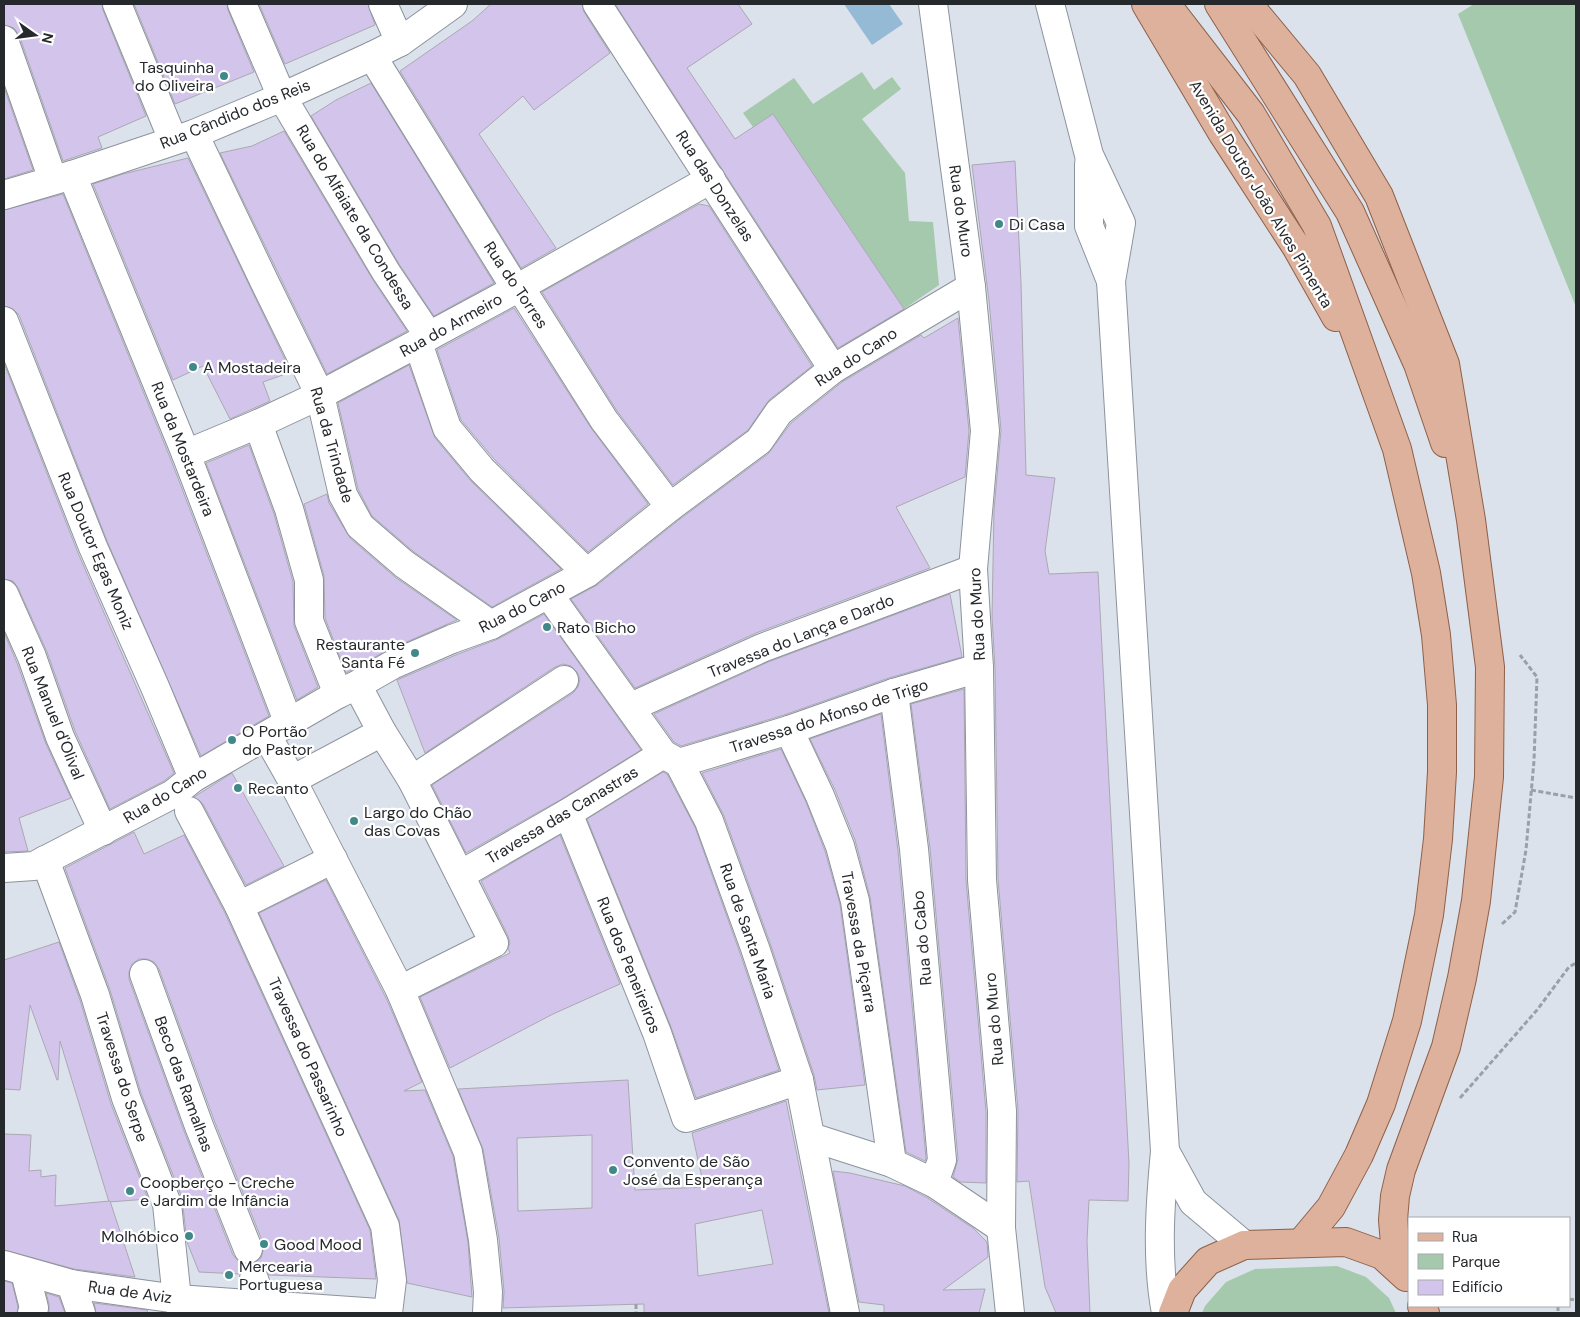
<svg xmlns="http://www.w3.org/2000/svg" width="1580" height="1317" viewBox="0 0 1580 1317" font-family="'DM Sans',sans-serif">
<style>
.green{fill:#a5c9ac}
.water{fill:#95bad6}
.building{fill:#d3c4ec;stroke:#aba8b2;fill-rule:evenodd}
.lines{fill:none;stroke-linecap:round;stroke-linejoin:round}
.minor-casing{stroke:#8d939d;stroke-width:30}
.major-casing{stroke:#8e6049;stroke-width:30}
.path{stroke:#9aa0a7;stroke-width:3;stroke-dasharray:5 2.5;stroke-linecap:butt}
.minor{stroke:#fff;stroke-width:28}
.major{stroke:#ddb19b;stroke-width:28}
.poi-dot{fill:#418989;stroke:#fff;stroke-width:2}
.labels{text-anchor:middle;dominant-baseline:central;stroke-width:4.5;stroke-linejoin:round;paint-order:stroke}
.poi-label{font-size:16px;fill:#26292c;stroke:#fff;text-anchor:start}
.street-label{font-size:16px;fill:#26292c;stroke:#fff}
</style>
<rect width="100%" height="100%" fill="#dbe2ec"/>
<!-- green -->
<g class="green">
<path d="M 1474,4 L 1576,4 L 1576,307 L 1458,14 Z"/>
<path d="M 862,72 L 874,90 L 892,77 L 901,89 L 862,119 L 905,173 L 909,221 L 933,222 L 939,285 L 904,309 L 773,114 L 753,127 L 743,113 L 794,78 L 813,104 Z"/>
<path d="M 1337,1266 L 1366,1277 L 1389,1298 L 1396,1313 L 1202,1313 L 1205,1306 L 1226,1282 L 1255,1269 Z"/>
</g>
<!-- water -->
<path class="water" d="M 844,4 L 889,4 L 903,24 L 872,45 Z"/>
<!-- building -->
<g class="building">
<path d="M 4,4 L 102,4 L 103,10 L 146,116 L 98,137 L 102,148 L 63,161 L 19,35 L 14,28 L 4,25 Z"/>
<path d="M 134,4 L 227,4 L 228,10 L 254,72 L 175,104 Z"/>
<path d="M 259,4 L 368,4 L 375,25 L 285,64 Z"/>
<path d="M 491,4 L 582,4 L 584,12 L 610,53 L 534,110 L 523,96 L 479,134 L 556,248 L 521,268 L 400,71 L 472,21 Z"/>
<path d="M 615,4 L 738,4 L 752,24 L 687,68 L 735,139 L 773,114 L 904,309 L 838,348 Z"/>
<path d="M 371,83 L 494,283 L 434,316 L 399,264 L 311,116 L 336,100 Z"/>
<path d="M 4,87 L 33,170 L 4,179 Z"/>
<path d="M 284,131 L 373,280 L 407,331 L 327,374 L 220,153 L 252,146 Z"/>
<path d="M 188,158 L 291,372 L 263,382 L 270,401 L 230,419 L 203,366 L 173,380 L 93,184 L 123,174 Z"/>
<path d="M 1015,161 L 1021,283 L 1026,475 L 1055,478 L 1045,551 L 1049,574 L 1098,572 L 1129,1164 L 1128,1201 L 1089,1200 L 1087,1241 L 1090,1313 L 1056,1313 L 1045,1287 L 1029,1181 L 1017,1182 L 1018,1110 L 998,879 L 995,668 L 992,617 L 994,510 L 1001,430 L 989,301 L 972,165 Z"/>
<path d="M 63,194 L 171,460 L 269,716 L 201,756 L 107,541 L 19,315 L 13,309 L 4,306 L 4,210 Z"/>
<path d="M 699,204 L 709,206 L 812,366 L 769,400 L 748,430 L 673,485 L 617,411 L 542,292 Z"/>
<path d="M 514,308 L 591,428 L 648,504 L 588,552 L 494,459 L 461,420 L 437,350 Z"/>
<path d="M 958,318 L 969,431 L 965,477 L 896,507 L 930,568 L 756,633 L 635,688 L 571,599 L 597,585 L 680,519 L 768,454 L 791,423 L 842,382 L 921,335 L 924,338 Z"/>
<path d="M 4,363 L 78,553 L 174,773 L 164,781 L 110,809 L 75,731 L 47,652 L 18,588 L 13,581 L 4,579 Z"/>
<path d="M 409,365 L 435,438 L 471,481 L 561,569 L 492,607 L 414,552 L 372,516 L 358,489 L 338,403 Z"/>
<path d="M 249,445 L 274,514 L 293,582 L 294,626 L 318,687 L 297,700 L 206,463 Z"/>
<path d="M 327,494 L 329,503 L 350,538 L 395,577 L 457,620 L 386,651 L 346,673 L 325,618 L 324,576 L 304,504 Z"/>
<path d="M 950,594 L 962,657 L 889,678 L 784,715 L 681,746 L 674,742 L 654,714 L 768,662 Z"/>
<path d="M 544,614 L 641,750 L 560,800 L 466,853 L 432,785 L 573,693 L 578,687 L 580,679 L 577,672 L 571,666 L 563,664 L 555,667 L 425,753 L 397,680 L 458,654 L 498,639 Z"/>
<path d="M 4,632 L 17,663 L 46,744 L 71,798 L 19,818 L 28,851 L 4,852 Z"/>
<path d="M 964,689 L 966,880 L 986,1112 L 986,1183 L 960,1182 L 953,1177 L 958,1159 L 930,848 L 911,704 Z"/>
<path d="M 881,714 L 898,851 L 926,1158 L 925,1161 L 906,1152 L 870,897 L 855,840 L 835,790 L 810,739 Z"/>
<path d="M 781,749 L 806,802 L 825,851 L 840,904 L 865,1085 L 817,1090 L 814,1075 L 770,943 L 724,816 L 702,773 Z"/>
<path d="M 663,772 L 667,774 L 695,827 L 740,953 L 779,1070 L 696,1098 L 671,1027 L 587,819 Z"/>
<path d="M 232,773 L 284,866 L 246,885 L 203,804 L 194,797 Z"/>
<path d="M 134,832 L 144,854 L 184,835 L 225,913 L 370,1230 L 376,1279 L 269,1275 L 264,1267 L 258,1264 L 250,1264 L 254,1263 L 261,1258 L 263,1251 L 263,1243 L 214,1120 L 159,969 L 154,962 L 147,959 L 139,959 L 132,964 L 129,972 L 129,979 L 184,1131 L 233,1255 L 239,1262 L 250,1264 L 243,1268 L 240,1274 L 199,1272 L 187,1242 L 182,1198 L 141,1093 L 110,990 L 65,868 Z"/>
<path d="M 560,835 L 620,984 L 553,1014 L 450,1068 L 420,997 L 510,953 L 508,948 L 510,943 L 508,936 L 481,881 Z"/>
<path d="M 326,880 L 387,1000 L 422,1082 L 404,1091 L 425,1090 L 453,1156 L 468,1242 L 472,1297 L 407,1283 L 399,1220 L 259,913 Z"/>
<path d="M 59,942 L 80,1000 L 111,1104 L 148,1199 L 109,1202 L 60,1041 L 58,1080 L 57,1080 L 30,1005 L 20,1090 L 4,1089 L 4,960 Z"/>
<path d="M 628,1080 L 635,1190 L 704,1187 L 692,1133 L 786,1101 L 829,1313 L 644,1313 L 644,1304 L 503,1308 L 504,1291 L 499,1238 L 483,1149 L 458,1089 ZM 592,1135 L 592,1208 L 518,1211 L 517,1138 ZM 762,1210 L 773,1264 L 698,1276 L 695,1224 Z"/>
<path d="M 4,1134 L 31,1135 L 29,1171 L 41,1170 L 41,1177 L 56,1175 L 55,1206 L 110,1201 L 135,1277 L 74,1269 L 4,1250 Z"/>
<path d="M 833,1171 L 850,1173 L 905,1186 L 926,1197 L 973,1228 L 987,1242 L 988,1257 L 943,1290 L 985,1289 L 979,1313 L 884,1313 L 884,1305 L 859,1302 Z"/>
<path d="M 4,1281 L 12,1283 L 18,1307 L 17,1313 L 4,1313 Z"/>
<path d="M 46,1293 L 59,1297 L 65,1313 L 49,1313 L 49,1304 Z"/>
<path d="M 94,1303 L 147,1310 L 148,1313 L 96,1313 Z"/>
</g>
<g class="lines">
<defs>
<g id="minor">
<path d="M 117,4 L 173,140"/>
<path d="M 242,4 L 282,97 L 386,272 L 429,336"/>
<path d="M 383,4 L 400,42"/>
<path d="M 597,4 L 833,369"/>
<path d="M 933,4 L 971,287 L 985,431 L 973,569 L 979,668 L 982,880 L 1002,1111 L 1001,1228 L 1010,1313"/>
<path d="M 1050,4 L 1089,155 L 1121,223 L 1111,281 L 1165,1151 C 1160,1205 1156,1260 1166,1313"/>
<path d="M 4,40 L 53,180"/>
<path d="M 372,56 L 516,289 L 525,295 L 604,420 L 670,507"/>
<path d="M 194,134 L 266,285 L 320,395 L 343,495 L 360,526 L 404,564 L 491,625"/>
<path d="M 1089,164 L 1089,226 L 1111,281"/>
<path d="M 72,175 L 186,454 L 289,724"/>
<path d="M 4,195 L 72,175 L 194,134 L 282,97 L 372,56 L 400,42 L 453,4"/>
<path d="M 4,321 L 93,547 L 155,687 L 193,778"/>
<path d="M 418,343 L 447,428 L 482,470 L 587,573"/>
<path d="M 258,424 L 289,509 L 309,580 L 309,621 L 338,694"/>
<path d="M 186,454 L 258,424 L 320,395 L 418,343 L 429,336 L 516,289 L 711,179"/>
<path d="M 4,594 L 32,657 L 60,737 L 103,831"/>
<path d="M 549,595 L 663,754 L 679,763 L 709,821 L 755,948 L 799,1080 L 845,1313"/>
<path d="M 357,685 L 382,732 L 412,780 L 494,943 L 400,990"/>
<path d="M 894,693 L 914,849 L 942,1160 L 934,1183"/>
<path d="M 631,707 L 762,648 L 973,569"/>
<path d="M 789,730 L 820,796 L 840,846 L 855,901 L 892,1163"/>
<path d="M 267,736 L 292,780 L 400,990 L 468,1152 L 483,1240 L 488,1292 L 487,1313"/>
<path d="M 679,763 L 789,730 L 894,693 L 979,668"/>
<path d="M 292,780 L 382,732"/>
<path d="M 412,780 L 564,680"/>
<path d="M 189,811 L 239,906 L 385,1226 L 392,1280 L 388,1313"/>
<path d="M 568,813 L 657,1033 L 686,1118 L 799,1080"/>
<path d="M 45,860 L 95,995 L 126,1098 L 167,1204 L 177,1299 L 183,1313"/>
<path d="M 4,868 L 34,866 L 173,794 L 193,778 L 338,694 L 357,685 L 392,665 L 452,639 L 491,625 L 587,573 L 670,507 L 759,441 L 779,412 L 833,369 L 971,287"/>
<path d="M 460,875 L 568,813 L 663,754"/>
<path d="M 239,906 L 333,859"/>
<path d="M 144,974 L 199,1126 L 248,1249"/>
<path d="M 811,1137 L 892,1163 L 934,1183 L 1001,1228"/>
<path d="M 1165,1151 L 1193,1202 L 1244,1245"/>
<path d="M 4,1265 L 71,1284 L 177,1299 L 379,1313"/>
<path d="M 25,1272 L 34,1308 L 32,1313"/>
<path d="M 254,1279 L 262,1304"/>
<path d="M 71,1284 L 81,1313"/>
</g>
<g id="major">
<path d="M 1146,4 L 1223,134 L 1297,248 L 1336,317"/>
<path d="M 1166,4 L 1251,114 L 1317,226 L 1397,449 L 1426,573 L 1436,635 L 1442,705 L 1442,772 L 1438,839 L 1429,915 L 1407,1021 L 1381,1104 L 1359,1155 L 1331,1207 L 1301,1243"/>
<path d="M 1219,4 L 1350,212 L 1418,364 L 1445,443"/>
<path d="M 1248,4 L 1307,75 L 1379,196 L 1445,364 L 1471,520 L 1490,667 L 1489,777 L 1476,901 L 1462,978 L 1446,1047 L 1401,1170 L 1395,1196 L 1393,1220 L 1395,1244 L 1409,1277"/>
<path d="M 1422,1306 L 1425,1313"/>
<path d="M 1173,1313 L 1182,1290 L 1208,1261 L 1244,1245 L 1346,1242 L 1382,1255 L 1406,1277"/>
</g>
</defs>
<!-- minor casing -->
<use href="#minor" class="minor-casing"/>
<!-- major casing -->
<use href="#major" class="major-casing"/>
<!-- path -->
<g class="path">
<path d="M 1531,790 L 1576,798"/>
<path d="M 1502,924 L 1515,912 L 1526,850 L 1534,761 L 1537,677 L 1520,655"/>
<path d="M 1460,1098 L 1537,1010 L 1569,967 L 1576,963"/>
<path d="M 1569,1299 L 1576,1300"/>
<path d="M 636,1304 L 636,1313"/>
<path d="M 1558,1306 L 1558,1313"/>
</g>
<!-- minor -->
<use href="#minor" class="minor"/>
<!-- major -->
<use href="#major" class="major"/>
</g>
<!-- markers -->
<g class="poi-dot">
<circle cx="224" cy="76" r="5"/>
<circle cx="999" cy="224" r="5"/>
<circle cx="193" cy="367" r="5"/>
<circle cx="547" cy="627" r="5"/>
<circle cx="415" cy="653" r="5"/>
<circle cx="232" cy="740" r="5"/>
<circle cx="238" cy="788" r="5"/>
<circle cx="354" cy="821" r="5"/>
<circle cx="613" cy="1170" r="5"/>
<circle cx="130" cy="1191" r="5"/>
<circle cx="189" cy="1236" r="5"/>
<circle cx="264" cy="1244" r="5"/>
<circle cx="229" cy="1275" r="5"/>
</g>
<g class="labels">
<!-- poi labels -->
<g class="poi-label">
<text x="214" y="67" text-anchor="end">Tasquinha<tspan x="214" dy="18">do Oliveira</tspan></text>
<text x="1009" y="224">Di Casa</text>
<text x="203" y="367">A Mostadeira</text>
<text x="557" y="627">Rato Bicho</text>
<text x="405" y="644" text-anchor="end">Restaurante<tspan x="405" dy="18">Santa Fé</tspan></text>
<text x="242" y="731">O Portão<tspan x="242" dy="18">do Pastor</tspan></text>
<text x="248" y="788">Recanto</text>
<text x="364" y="812">Largo do Chão<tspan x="364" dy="18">das Covas</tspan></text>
<text x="623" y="1161">Convento de São<tspan x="623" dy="18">José da Esperança</tspan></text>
<text x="140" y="1182">Coopberço - Creche<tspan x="140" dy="18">e Jardim de Infância</tspan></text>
<text x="179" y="1236" text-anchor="end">Molhóbico</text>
<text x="274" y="1244">Good Mood</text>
<text x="239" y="1266">Mercearia<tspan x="239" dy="18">Portuguesa</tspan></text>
</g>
<!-- street labels -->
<g class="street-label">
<text transform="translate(235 114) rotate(-22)">Rua Cândido dos Reis</text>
<text transform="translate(715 186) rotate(57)">Rua das Donzelas</text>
<text transform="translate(1261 194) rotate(59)">Avenida Doutor João Alves Pimenta</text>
<text transform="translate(961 211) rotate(82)">Rua do Muro</text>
<text transform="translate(355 217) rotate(59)">Rua do Alfaiate da Condessa</text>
<text transform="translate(516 285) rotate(56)">Rua do Torres</text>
<text transform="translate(451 325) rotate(-29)">Rua do Armeiro</text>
<text transform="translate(856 357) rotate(-33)">Rua do Cano</text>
<text transform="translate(332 445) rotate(74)">Rua da Trindade</text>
<text transform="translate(183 449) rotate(68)">Rua da Mostardeira</text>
<text transform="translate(96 551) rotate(67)">Rua Doutor Egas Moniz</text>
<text transform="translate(522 607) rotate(-27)">Rua do Cano</text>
<text transform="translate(977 614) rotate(-93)">Rua do Muro</text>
<text transform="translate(801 636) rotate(-22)">Travessa do Lança e Dardo</text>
<text transform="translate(53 713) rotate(68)">Rua Manuel d'Olival</text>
<text transform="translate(829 716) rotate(-18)">Travessa do Afonso de Trigo</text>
<text transform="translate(165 795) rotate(-31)">Rua do Cano</text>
<text transform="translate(562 815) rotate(-31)">Travessa das Canastras</text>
<text transform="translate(748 931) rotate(71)">Rua de Santa Maria</text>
<text transform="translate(922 938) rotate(-95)">Rua do Cabo</text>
<text transform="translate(859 942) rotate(80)">Travessa da Piçarra</text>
<text transform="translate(629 965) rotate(68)">Rua dos Peneireiros</text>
<text transform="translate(994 1019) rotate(-95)">Rua do Muro</text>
<text transform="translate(308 1057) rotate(66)">Travessa do Passarinho</text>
<text transform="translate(122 1077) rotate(72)">Travessa do Serpe</text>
<text transform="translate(184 1084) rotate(70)">Beco das Ramalhas</text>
<text transform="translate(130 1292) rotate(8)">Rua de Aviz</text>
</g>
</g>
<!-- border -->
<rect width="1580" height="1317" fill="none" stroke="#26292c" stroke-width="10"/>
<!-- legend -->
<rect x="1408" y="1217" width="162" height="90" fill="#ffffff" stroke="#a8a9ab"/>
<rect x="1418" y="1233" width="25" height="8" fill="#ddb19b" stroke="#a8a9ab"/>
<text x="1452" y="1242" font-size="15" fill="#26292c">Rua</text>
<rect x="1418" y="1254" width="25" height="15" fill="#a5c9ac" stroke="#a8a9ab"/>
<text x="1452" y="1267" font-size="15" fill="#26292c">Parque</text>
<rect x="1418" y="1280" width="25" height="15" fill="#d3c4ec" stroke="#a8a9ab"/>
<text x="1452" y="1292" font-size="15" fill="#26292c">Edifício</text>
<!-- north arrow -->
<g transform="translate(35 35) rotate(104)" stroke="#ffffff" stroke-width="4" paint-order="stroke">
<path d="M0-4L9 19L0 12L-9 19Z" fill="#26292c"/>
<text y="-8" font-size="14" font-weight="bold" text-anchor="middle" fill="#26292c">N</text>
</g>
</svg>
